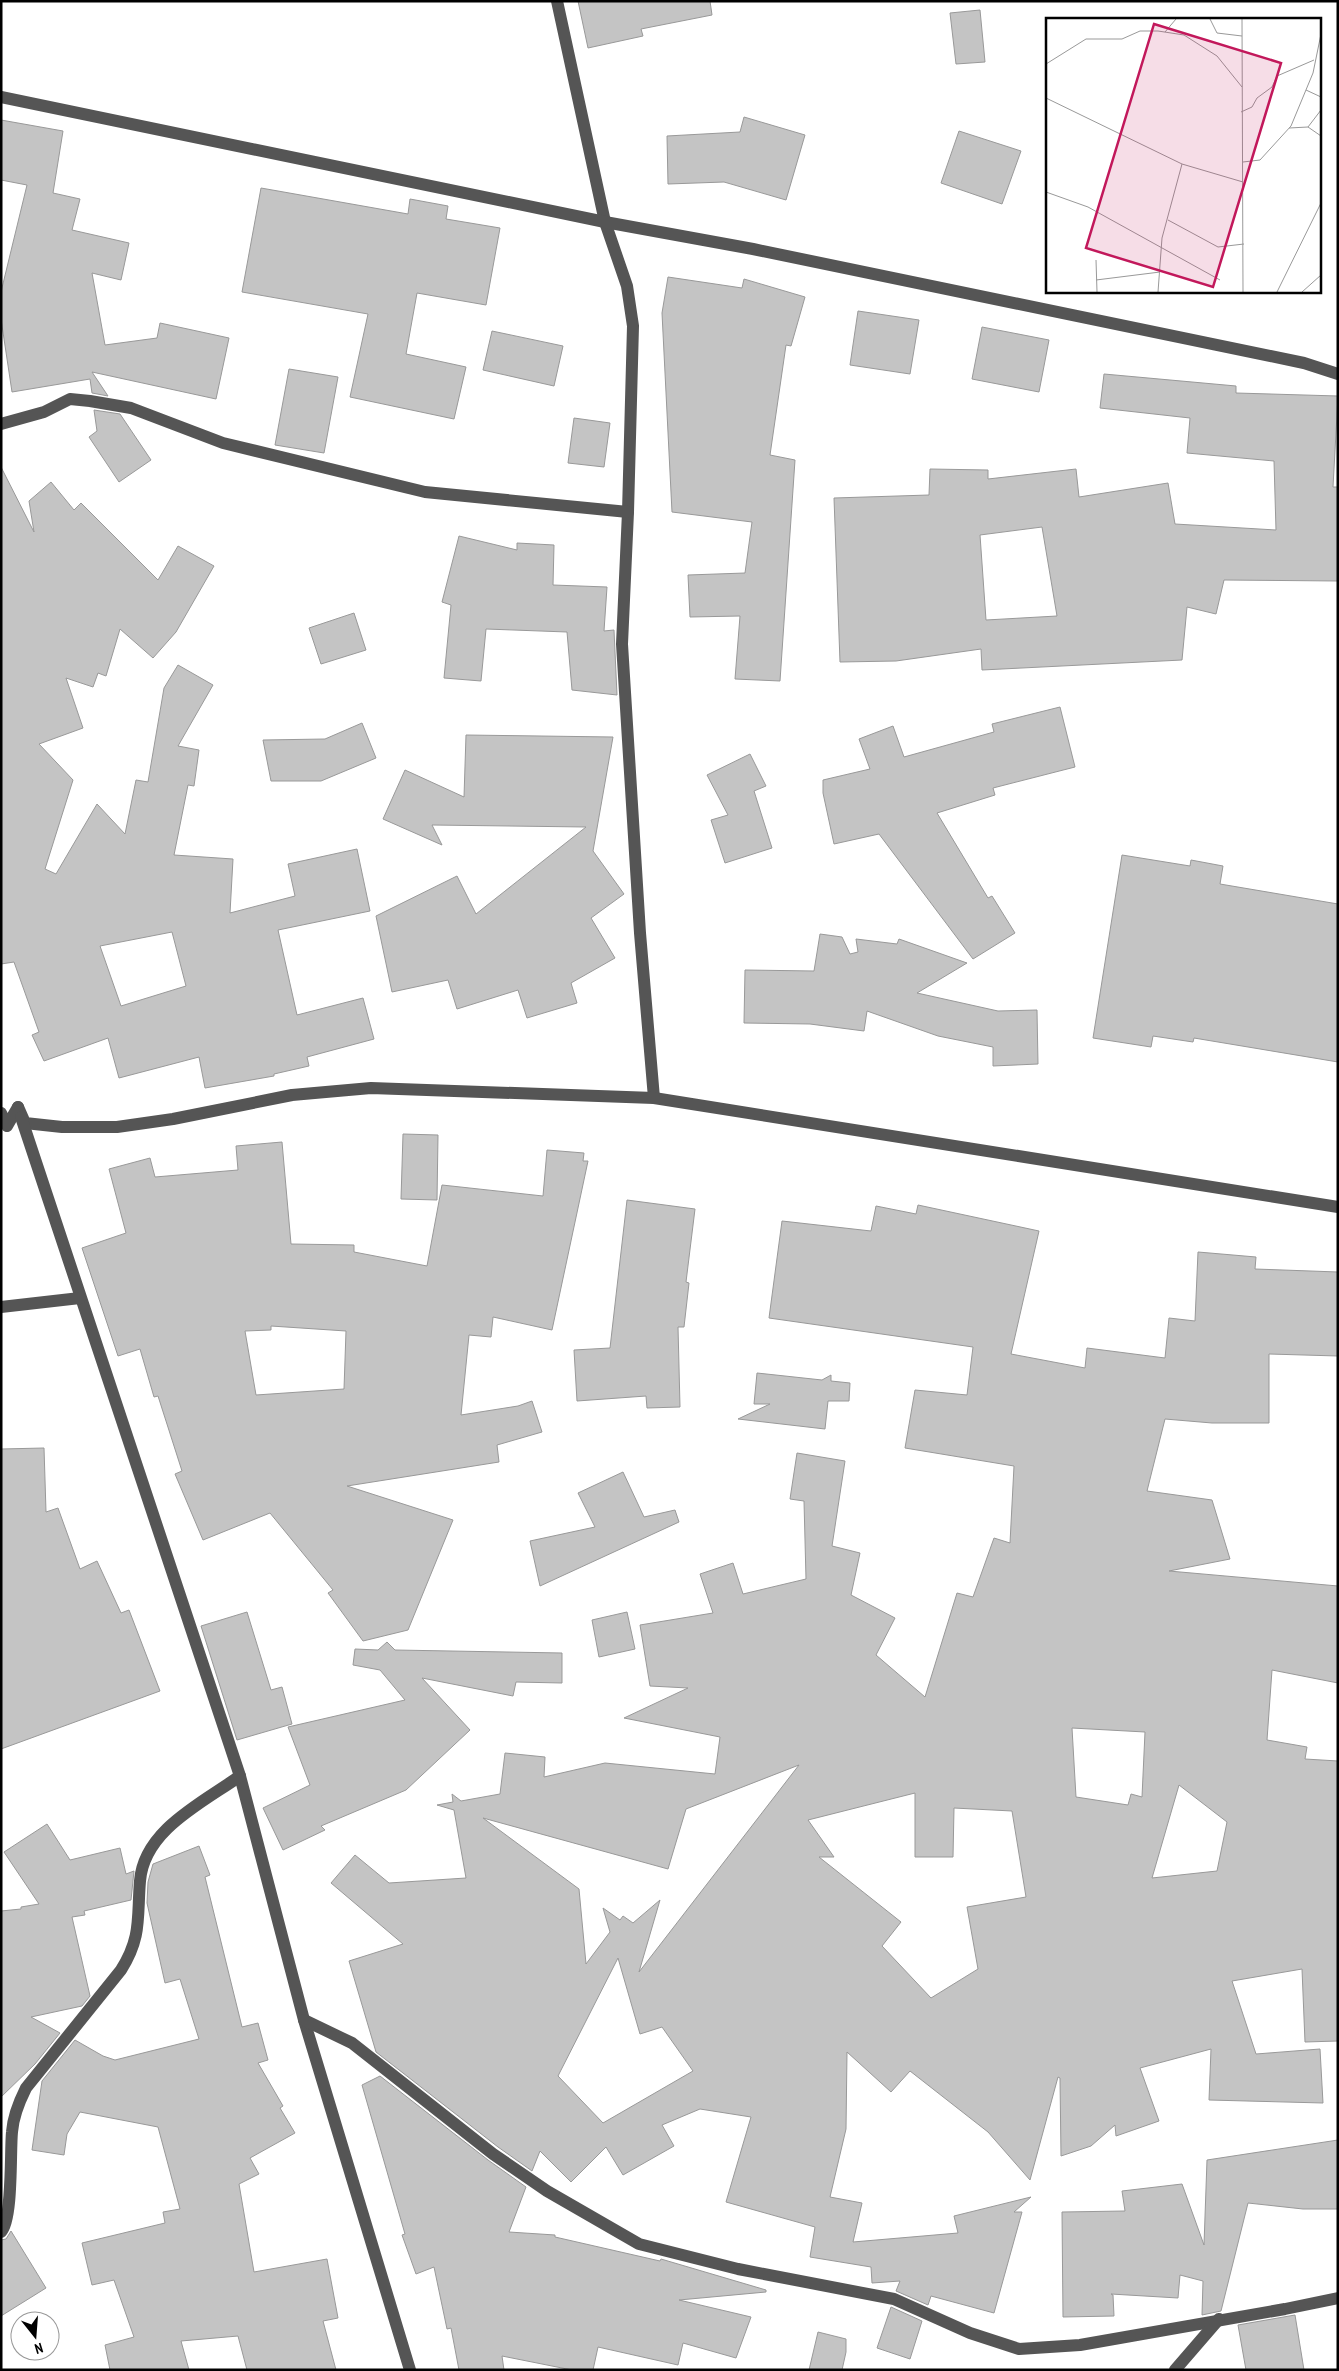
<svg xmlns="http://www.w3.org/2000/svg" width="1339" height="2371" viewBox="0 0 1339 2371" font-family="'PT Sans Narrow',sans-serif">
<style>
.building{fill:#c4c4c4;stroke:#999;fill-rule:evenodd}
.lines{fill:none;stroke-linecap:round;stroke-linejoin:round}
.minor{stroke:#555;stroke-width:12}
.inset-road{fill:none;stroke:#999;stroke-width:1}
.view{fill:#c2185b;fill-opacity:0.15;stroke:#c2185b;stroke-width:2.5}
.inset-edge{fill:none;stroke:#000;stroke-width:2.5}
</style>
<rect width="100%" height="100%" fill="#fff"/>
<!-- building -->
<g class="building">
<path d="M 578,1 L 710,1 L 712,15 L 641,29 L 643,36 L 588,48 Z"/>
<path d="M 980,10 L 985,62 L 956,64 L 950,13 Z"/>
<path d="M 744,117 L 805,135 L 786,200 L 724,182 L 668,184 L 667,136 L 740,132 Z"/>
<path d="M 1,120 L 63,131 L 53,193 L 80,199 L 72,230 L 129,243 L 121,280 L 92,273 L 105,345 L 157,338 L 160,323 L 229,338 L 216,399 L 92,372 L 108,396 L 92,393 L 90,379 L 12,392 L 1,319 L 1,292 L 27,185 L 1,180 Z"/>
<path d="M 959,131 L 1021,151 L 1002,204 L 941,183 Z"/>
<path d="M 261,188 L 408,214 L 410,199 L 448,206 L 446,219 L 500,228 L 486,305 L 417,293 L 406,354 L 466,367 L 454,419 L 350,397 L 368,314 L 242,292 Z"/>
<path d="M 668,277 L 742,288 L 744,279 L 805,297 L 791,346 L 786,345 L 770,455 L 795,460 L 780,681 L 735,679 L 740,616 L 690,617 L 688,575 L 745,573 L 752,522 L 672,512 L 662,313 Z"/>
<path d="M 858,311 L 919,320 L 910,374 L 850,365 Z"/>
<path d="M 982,327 L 1049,340 L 1039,392 L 972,379 Z"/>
<path d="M 492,331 L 563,346 L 554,386 L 483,370 Z"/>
<path d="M 289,369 L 338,377 L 324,453 L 275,445 Z"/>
<path d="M 1104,374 L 1236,386 L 1236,393 L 1338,396 L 1333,487 L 1338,487 L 1338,581 L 1224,580 L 1216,614 L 1187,607 L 1182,660 L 982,670 L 981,649 L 896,661 L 840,662 L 834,498 L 929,495 L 930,469 L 988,470 L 988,479 L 1076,469 L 1079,497 L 1168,483 L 1175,524 L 1276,530 L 1274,461 L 1187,453 L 1190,418 L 1100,408 ZM 1042,527 L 1057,616 L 986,620 L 980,535 Z"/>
<path d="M 94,410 L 120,414 L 151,460 L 119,482 L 89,437 L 97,431 Z"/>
<path d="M 574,418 L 610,423 L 604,467 L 568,463 Z"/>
<path d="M 1,467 L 34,532 L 29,501 L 51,482 L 74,510 L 81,503 L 158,580 L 178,546 L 214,566 L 176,632 L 153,658 L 120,629 L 106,676 L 98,673 L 93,687 L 66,678 L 83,728 L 39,744 L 73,780 L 45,869 L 56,874 L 97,804 L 125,834 L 136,780 L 148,782 L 164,688 L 178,665 L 213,685 L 178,746 L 199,750 L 194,786 L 188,785 L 174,855 L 233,859 L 230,913 L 295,896 L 288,864 L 357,849 L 370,911 L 278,930 L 297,1015 L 363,998 L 374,1039 L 307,1057 L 309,1066 L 274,1074 L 274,1076 L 205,1088 L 199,1057 L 119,1078 L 108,1038 L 44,1061 L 32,1035 L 39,1032 L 14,962 L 1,964 ZM 172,932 L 186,986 L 121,1006 L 100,946 Z"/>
<path d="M 459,536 L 517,550 L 517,543 L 554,545 L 553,585 L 607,587 L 604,631 L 614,630 L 617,695 L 572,690 L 567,632 L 486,629 L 481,681 L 444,678 L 451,605 L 442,602 Z"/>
<path d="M 354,613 L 366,650 L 321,664 L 309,628 Z"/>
<path d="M 1060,707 L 1075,767 L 993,788 L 995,795 L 937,813 L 988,898 L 992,896 L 1015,933 L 973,959 L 879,834 L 834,844 L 823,793 L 823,780 L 870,769 L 859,739 L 893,726 L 904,757 L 994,732 L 992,724 Z"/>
<path d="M 362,723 L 376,758 L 321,781 L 271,781 L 263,740 L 325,739 Z"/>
<path d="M 466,735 L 613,737 L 593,851 L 624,894 L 591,918 L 615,958 L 571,983 L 577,1003 L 527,1018 L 518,990 L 457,1009 L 448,980 L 392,992 L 376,916 L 457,876 L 476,914 L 586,827 L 432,825 L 442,845 L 383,819 L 405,770 L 464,797 Z"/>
<path d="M 750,754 L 766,786 L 754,791 L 772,848 L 725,863 L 711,820 L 728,815 L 707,775 Z"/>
<path d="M 1122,855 L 1190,866 L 1191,860 L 1223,866 L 1220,884 L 1338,904 L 1338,1062 L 1194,1038 L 1193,1042 L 1153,1036 L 1151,1047 L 1093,1038 Z"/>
<path d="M 820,934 L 842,937 L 850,954 L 858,952 L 856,939 L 897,944 L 899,939 L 967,963 L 917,993 L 998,1011 L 1037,1010 L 1038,1064 L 993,1066 L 993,1047 L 938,1036 L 867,1011 L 864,1031 L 810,1024 L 744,1023 L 745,970 L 814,971 Z"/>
<path d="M 403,1134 L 438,1135 L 437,1200 L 401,1199 Z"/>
<path d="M 282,1142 L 291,1244 L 354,1245 L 354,1252 L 427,1266 L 442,1185 L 543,1196 L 547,1150 L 584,1153 L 583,1161 L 588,1161 L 552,1330 L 493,1317 L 491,1337 L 469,1335 L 461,1415 L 518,1406 L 532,1401 L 542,1432 L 497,1445 L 499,1462 L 347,1486 L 453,1520 L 408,1630 L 363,1641 L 328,1593 L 333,1590 L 270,1513 L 203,1540 L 175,1474 L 182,1471 L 158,1396 L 154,1397 L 140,1349 L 118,1356 L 82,1248 L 126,1233 L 109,1169 L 150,1158 L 155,1177 L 238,1170 L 236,1146 ZM 271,1326 L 346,1331 L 344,1389 L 256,1395 L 245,1331 L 271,1330 Z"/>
<path d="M 627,1200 L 695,1209 L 686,1282 L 689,1283 L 684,1327 L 678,1327 L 680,1407 L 647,1408 L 646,1396 L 577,1401 L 574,1350 L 610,1348 Z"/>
<path d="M 918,1205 L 1039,1231 L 1011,1354 L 1085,1368 L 1087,1348 L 1165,1358 L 1169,1318 L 1195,1321 L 1198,1252 L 1256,1257 L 1255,1269 L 1338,1272 L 1338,1356 L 1269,1354 L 1269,1423 L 1212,1423 L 1165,1419 L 1147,1491 L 1212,1500 L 1230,1559 L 1169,1571 L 1338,1586 L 1338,1683 L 1272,1670 L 1267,1740 L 1307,1747 L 1305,1759 L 1338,1761 L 1338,2041 L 1305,2042 L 1302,1969 L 1232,1981 L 1256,2054 L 1320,2049 L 1323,2103 L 1209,2100 L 1211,2049 L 1140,2068 L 1159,2121 L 1116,2136 L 1115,2125 L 1091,2146 L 1061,2156 L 1060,2078 L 1058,2077 L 1030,2180 L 988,2132 L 910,2071 L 891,2092 L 847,2052 L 846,2129 L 830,2197 L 862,2203 L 853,2242 L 958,2233 L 954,2216 L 1031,2197 L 1014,2212 L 1022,2212 L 994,2313 L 931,2296 L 928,2305 L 896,2291 L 900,2281 L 872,2283 L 871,2267 L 810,2257 L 815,2227 L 726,2202 L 751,2117 L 700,2109 L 662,2125 L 674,2146 L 623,2175 L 606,2147 L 571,2182 L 540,2151 L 532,2171 L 498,2147 L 376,2052 L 349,1961 L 403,1944 L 331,1883 L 355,1855 L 389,1883 L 466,1878 L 454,1810 L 437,1805 L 453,1802 L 452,1794 L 461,1801 L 500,1794 L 505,1753 L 545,1757 L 544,1777 L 605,1763 L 715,1774 L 720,1737 L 624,1718 L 688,1688 L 650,1686 L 640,1625 L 713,1613 L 700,1574 L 733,1563 L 743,1594 L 806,1579 L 804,1501 L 790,1499 L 797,1453 L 845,1461 L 832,1546 L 860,1553 L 851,1595 L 895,1618 L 876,1655 L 925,1697 L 957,1593 L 973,1597 L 994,1538 L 1010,1543 L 1014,1466 L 905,1448 L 915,1390 L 967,1395 L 973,1347 L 769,1318 L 782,1221 L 871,1231 L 876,1206 L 916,1214 ZM 1072,1728 L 1145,1732 L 1142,1797 L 1131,1794 L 1128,1805 L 1076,1797 ZM 799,1765 L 639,1972 L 660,1900 L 633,1923 L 623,1916 L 620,1920 L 603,1908 L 610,1932 L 586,1964 L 579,1889 L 483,1818 L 668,1869 L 686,1809 ZM 1179,1785 L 1227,1822 L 1217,1871 L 1152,1878 ZM 915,1793 L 915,1857 L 953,1857 L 954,1808 L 1012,1811 L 1026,1897 L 967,1907 L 978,1969 L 931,1998 L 882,1946 L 901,1922 L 819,1857 L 834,1857 L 808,1820 ZM 618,1958 L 640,2034 L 662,2027 L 693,2071 L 603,2123 L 558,2076 Z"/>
<path d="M 757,1373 L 822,1380 L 831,1375 L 831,1381 L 850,1383 L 849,1401 L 828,1401 L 825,1429 L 738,1419 L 770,1404 L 754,1404 Z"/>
<path d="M 44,1448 L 46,1512 L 58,1508 L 80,1569 L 97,1561 L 121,1613 L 129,1610 L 160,1691 L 1,1749 L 1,1449 Z"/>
<path d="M 623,1472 L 644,1517 L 675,1510 L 679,1522 L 540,1586 L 530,1541 L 595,1527 L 578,1493 Z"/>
<path d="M 247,1612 L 271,1690 L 282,1687 L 292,1724 L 237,1740 L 201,1626 Z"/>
<path d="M 627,1612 L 635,1649 L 599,1657 L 592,1620 Z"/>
<path d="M 387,1642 L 395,1650 L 562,1653 L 562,1683 L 516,1682 L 513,1696 L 422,1678 L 470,1730 L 406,1790 L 321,1826 L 325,1830 L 283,1850 L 263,1808 L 310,1785 L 288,1727 L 405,1700 L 380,1670 L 353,1665 L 355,1649 L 378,1650 Z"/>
<path d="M 47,1824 L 70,1860 L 120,1848 L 126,1874 L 134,1871 L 131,1900 L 84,1911 L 85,1915 L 72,1917 L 90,1996 L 82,2006 L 31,2017 L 60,2033 L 35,2064 L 1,2097 L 1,1911 L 21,1909 L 21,1907 L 39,1904 L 4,1852 Z"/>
<path d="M 199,1846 L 210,1875 L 205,1877 L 242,2027 L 258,2023 L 268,2060 L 258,2063 L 283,2106 L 280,2108 L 295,2133 L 250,2158 L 259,2174 L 239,2184 L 254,2272 L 327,2259 L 338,2318 L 323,2321 L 336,2370 L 247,2370 L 238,2336 L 181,2341 L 189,2370 L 110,2370 L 105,2345 L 134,2337 L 114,2280 L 92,2285 L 82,2243 L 165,2223 L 163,2212 L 180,2209 L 158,2127 L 80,2112 L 67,2134 L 64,2155 L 32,2150 L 42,2081 L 75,2040 L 103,2056 L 115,2060 L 199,2039 L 180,1979 L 165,1983 L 147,1903 L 148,1882 L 153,1864 Z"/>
<path d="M 380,2076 L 488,2160 L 526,2187 L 509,2232 L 555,2235 L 555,2237 L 660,2261 L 661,2259 L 766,2290 L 766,2292 L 679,2300 L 751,2317 L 736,2358 L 683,2343 L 678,2365 L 598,2347 L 593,2370 L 572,2370 L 502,2356 L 504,2370 L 459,2370 L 451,2328 L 447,2329 L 434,2267 L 416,2274 L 402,2235 L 405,2234 L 362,2085 Z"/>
<path d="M 1338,2140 L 1338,2209 L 1303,2209 L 1248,2203 L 1221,2311 L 1202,2315 L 1203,2281 L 1180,2275 L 1178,2298 L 1111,2294 L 1113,2295 L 1114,2316 L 1063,2317 L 1062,2212 L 1125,2211 L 1122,2191 L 1182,2184 L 1204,2245 L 1207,2160 Z"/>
<path d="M 11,2231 L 46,2288 L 1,2316 L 1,2240 L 6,2239 Z"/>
<path d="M 891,2307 L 922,2321 L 910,2359 L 877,2348 Z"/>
<path d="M 1295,2315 L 1304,2370 L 1246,2370 L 1238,2325 Z"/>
<path d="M 818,2332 L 846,2339 L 846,2352 L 842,2370 L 809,2370 Z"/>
</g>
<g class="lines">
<!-- minor -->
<g class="minor">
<path d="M 557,1 L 605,222 L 627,286 L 633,326 L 628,512 L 622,644 L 640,933 L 654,1098"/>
<path d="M 1,97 L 605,222 L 753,249 L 1304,363 L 1338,374"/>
<path d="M 1,424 L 44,412 L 70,399 L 90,401 L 131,408 L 223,443 L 425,492 L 628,512"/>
<path d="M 18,1107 L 25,1123 L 62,1127 L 117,1127 L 173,1119 L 292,1095 L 371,1088 L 654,1098 L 1338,1207"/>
<path d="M 1,1113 L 7,1126 L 18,1107"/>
<path d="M 21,1117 L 240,1776 L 304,2020 L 410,2370"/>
<path d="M 1,1307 L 80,1298"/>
<path d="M 304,2020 L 352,2043 L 493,2154 L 547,2191 L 639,2244 L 738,2269 L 894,2299 L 970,2333 L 1019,2349 L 1080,2345 L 1285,2309 L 1338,2298"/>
<path d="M 1,2232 C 13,2220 10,2152 12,2132 C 13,2117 19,2102 26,2088 L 121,1970 C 142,1937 137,1917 140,1881 C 144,1830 202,1803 240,1776"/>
<path d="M 1175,2370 L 1219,2319"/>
</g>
</g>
<!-- overview -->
<g transform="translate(1046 18)">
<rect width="275" height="275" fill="#fff"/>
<path class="inset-road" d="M 164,1 L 171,15 L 196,18M 196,1 L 197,274M 119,14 L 130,1M 0,46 L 40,21 L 76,21 L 94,13 L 112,13 L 138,17 L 171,38 L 196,69M 260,72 L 275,79M 0,80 L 136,146 L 197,164M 195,94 L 206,89 L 211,80 L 226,69 L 231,58 L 268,42M 262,109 L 275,118M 243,110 L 262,109 L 275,92M 197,144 L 214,142 L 245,108 L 267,55 L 275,16M 0,174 L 42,189 L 174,262M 122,202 L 172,229 L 198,226M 50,242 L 51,274M 50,262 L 114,254M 112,274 L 116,220 L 136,146M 231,274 L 275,185M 256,274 L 275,257"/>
<path class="view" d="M 108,6 L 235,45 L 167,269 L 40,230 Z"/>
<rect width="275" height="275" class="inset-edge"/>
</g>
<!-- border -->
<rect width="1339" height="2371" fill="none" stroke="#000000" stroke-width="5"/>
<!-- north arrow -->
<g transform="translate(35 2336) rotate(163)"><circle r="24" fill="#ffffff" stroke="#999999"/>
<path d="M0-4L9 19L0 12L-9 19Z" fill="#000000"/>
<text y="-8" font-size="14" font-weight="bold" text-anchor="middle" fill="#000000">N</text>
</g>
</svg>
